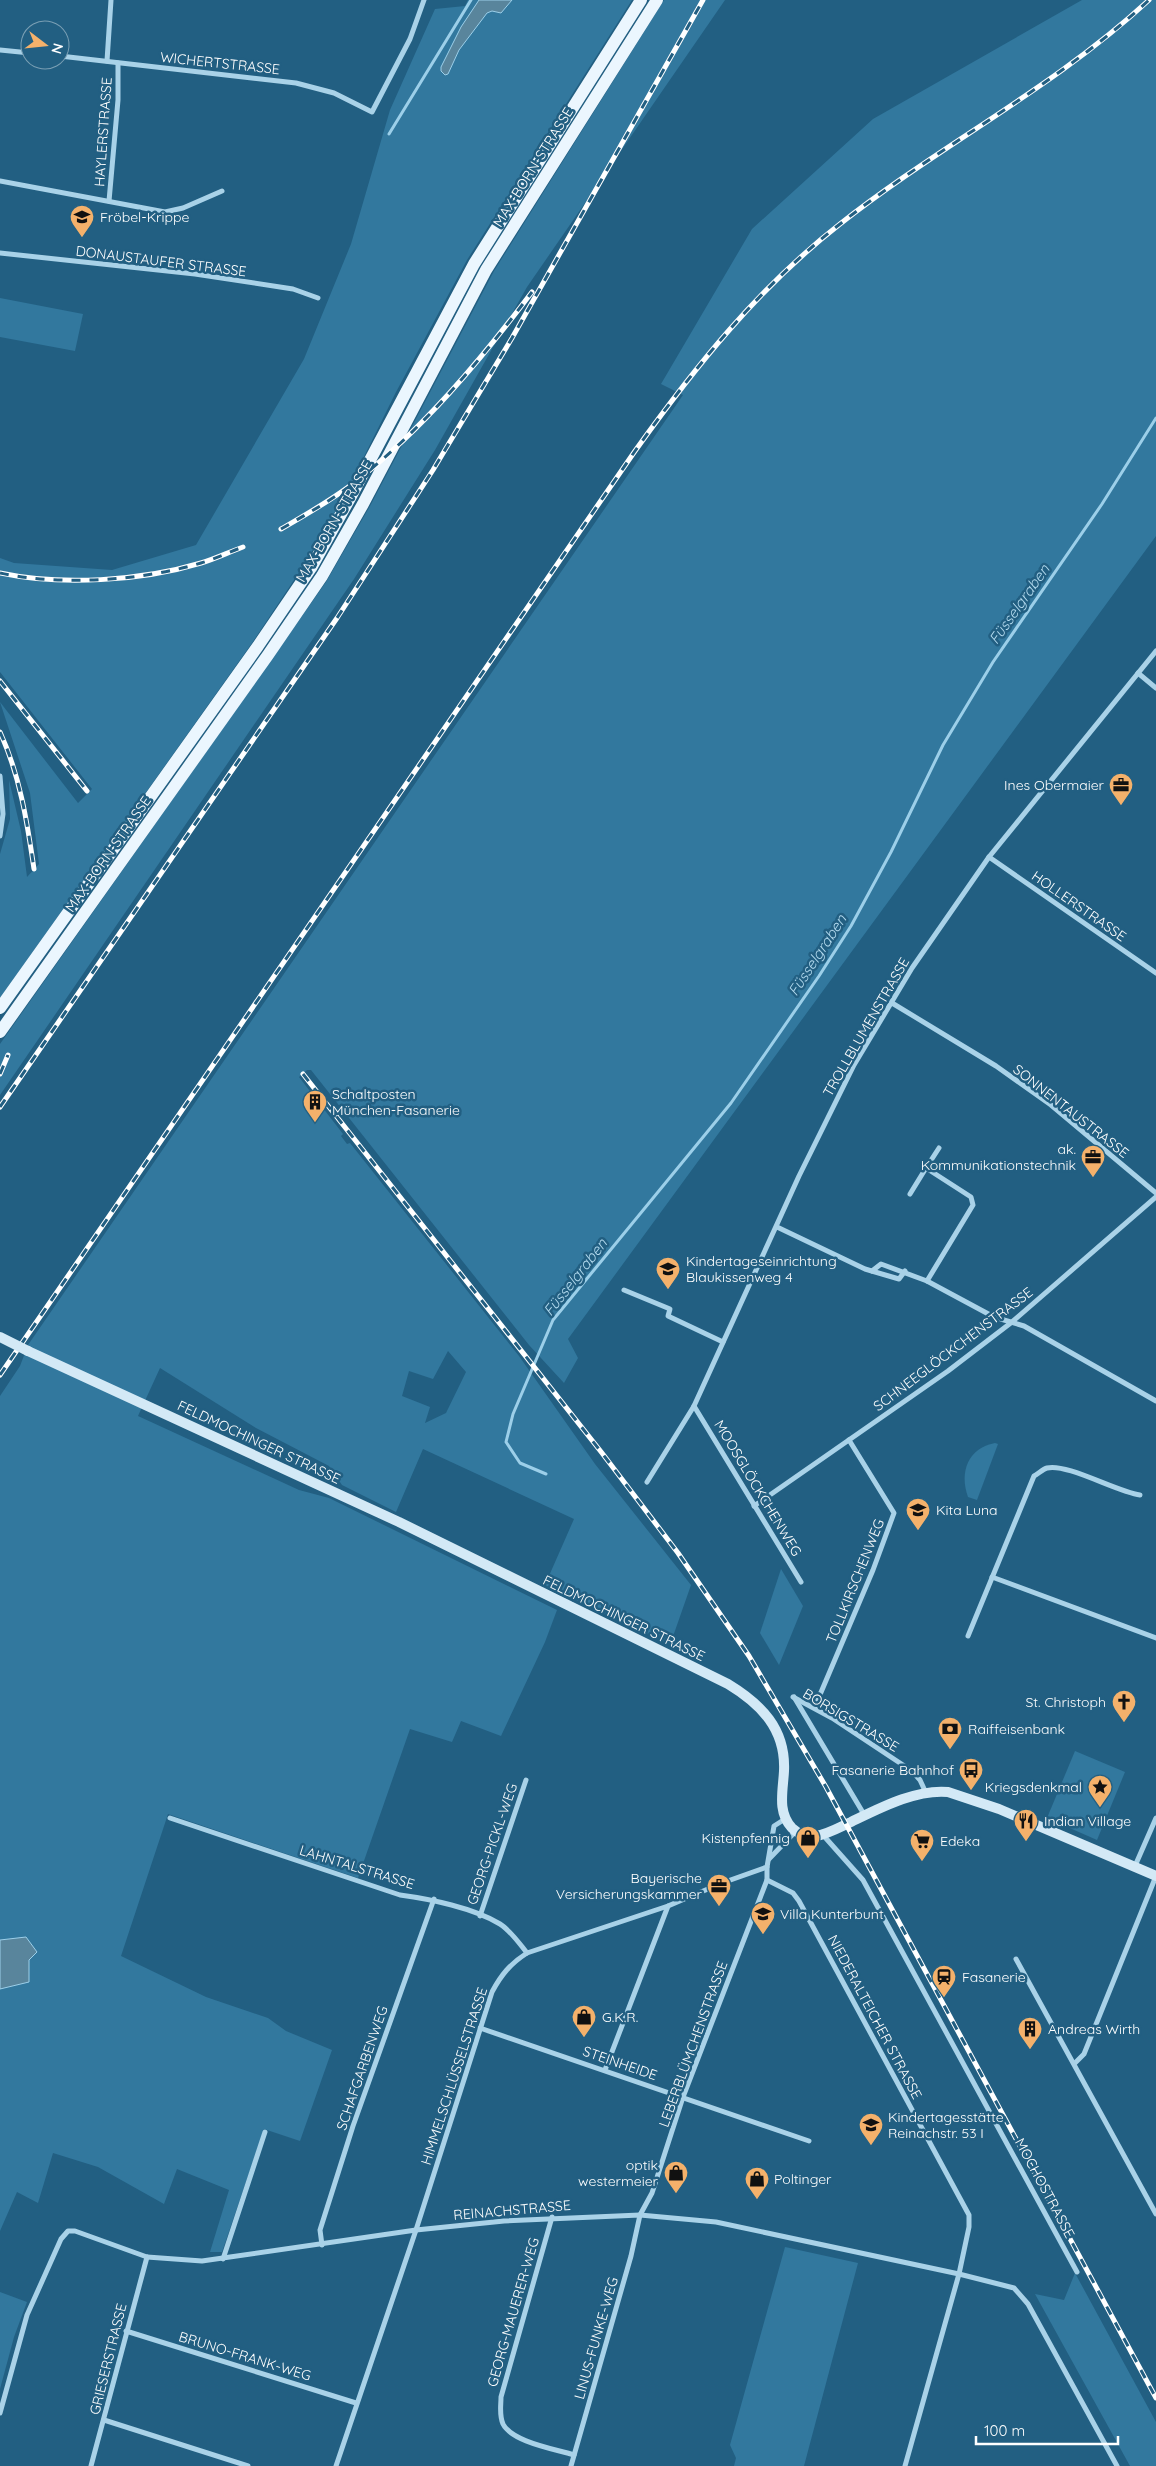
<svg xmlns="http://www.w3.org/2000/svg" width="1156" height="2466" viewBox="0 0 1156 2466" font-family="Quicksand,sans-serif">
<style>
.green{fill:#32789e;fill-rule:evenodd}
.water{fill:#59859c;stroke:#9ccfe9}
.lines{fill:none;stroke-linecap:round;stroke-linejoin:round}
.stream{stroke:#9ccfe9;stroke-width:3}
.minor{stroke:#a9d2e8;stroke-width:5}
.secondary{stroke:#d3e9f6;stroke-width:10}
.primary{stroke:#ebf6fe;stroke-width:12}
.rail-casing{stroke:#fff;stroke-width:5}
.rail{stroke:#225f82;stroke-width:3;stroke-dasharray:9;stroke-linecap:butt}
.secondary-bridge{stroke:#d3e9f6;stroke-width:10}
.labels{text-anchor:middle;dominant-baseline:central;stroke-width:5;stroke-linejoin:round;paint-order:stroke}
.street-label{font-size:14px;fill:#fff;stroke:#225f82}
.poi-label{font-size:14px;fill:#fff;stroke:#225f82;text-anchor:start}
.water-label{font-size:15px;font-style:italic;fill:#b4dbef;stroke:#225f82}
</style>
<rect width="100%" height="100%" fill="#225f82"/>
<!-- green -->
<g class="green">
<path d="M 468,0 L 632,0 L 467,260 L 396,392 L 344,497 L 304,565 L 252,643 L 0,998 L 0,854 L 10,819 L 9,780 L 21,831 L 27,877 L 39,864 L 30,793 L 0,702 L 78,803 L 92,789 L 0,672 L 0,558 L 14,563 L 112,570 L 196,545 L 304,359 L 351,244 L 390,110 L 435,9 L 465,6 Z"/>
<path d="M 664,0 L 725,0 L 527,287 L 435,450 L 354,579 L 0,1095 L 0,1044 L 326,582 L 370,506 L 494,271 Z"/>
<path d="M 1082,0 L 1156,0 L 1156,536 L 568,1339 L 578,1358 L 564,1383 L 529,1345 L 311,1070 L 307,1070 L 299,1077 L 343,1134 L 341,1136 L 347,1144 L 350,1143 L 519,1356 L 595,1464 L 691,1585 L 670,1645 L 545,1585 L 574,1519 L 423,1449 L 396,1512 L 342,1485 L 329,1466 L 256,1428 L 160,1368 L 138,1416 L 299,1490 L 329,1498 L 557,1610 L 545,1642 L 501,1736 L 461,1721 L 452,1742 L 410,1729 L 358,1878 L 168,1814 L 121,1956 L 206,1997 L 268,2018 L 286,2031 L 332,2050 L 300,2141 L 264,2129 L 222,2252 L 210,2252 L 229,2190 L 177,2169 L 164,2204 L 98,2167 L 53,2153 L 38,2203 L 17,2192 L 0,2231 L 0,1396 L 20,1366 L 28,1345 L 683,395 L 661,384 L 752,229 L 873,119 ZM 448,1351 L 466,1372 L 446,1413 L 425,1423 L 430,1407 L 402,1396 L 409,1371 L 433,1379 Z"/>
<path d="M 0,298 L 83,314 L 75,351 L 0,337 Z"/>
<path d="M 995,1443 L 998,1444 L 977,1500 L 968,1497 C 959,1472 968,1448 995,1443 Z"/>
<path d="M 781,1569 L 803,1606 L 779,1665 L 760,1633 Z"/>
<path d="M 1075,1751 L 1125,1772 L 1097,1840 L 1047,1818 Z"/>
<path d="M 785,2247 L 858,2263 L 804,2466 L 734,2466 L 736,2458 L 730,2445 Z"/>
<path d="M 1075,2273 L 1156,2422 L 1156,2466 L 1130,2466 L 1035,2294 L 1064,2300 Z"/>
<path d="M 0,2292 L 27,2302 L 14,2337 L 0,2389 Z"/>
</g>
<!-- water -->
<g class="water">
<path d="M 479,0 L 512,0 L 501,13 L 492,11 L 487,13 L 459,50 L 448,74 L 445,75 L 441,71 L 441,67 L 461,27 Z"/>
<path d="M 26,1937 L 37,1952 L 29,1960 L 29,1982 L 0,1989 L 0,1940 Z"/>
</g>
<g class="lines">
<!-- stream -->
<g class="stream">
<path d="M 389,134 L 471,0"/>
<path d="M 546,1474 L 520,1463 L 506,1442 L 513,1414 L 553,1320 L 731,1103 L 819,976 L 851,926 L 891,852 L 943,745 L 993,662 L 1102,504 L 1156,418"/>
</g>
<!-- minor -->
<g class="minor">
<path d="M 0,50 L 30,53"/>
<path d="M 60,56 L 296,83 L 334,93 L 372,112 L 410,39 L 424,0"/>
<path d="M 107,61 L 111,0"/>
<path d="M 0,181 L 165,212 L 183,208 L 222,191"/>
<path d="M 109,201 L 118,100 L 118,63"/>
<path d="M 0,253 L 195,274 L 293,289 L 318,298"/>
<path d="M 1138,673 L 1156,688"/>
<path d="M 0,776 L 3,814 L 0,836"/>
<path d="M 989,857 L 1156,973"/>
<path d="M 892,1003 L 996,1066 L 1051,1105 L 1156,1193"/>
<path d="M 910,1194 L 926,1168"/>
<path d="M 777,1227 L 865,1269 L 899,1279 L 905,1271"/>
<path d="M 872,1271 L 881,1264 L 927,1281 L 994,1317 L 1024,1326 L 1156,1401"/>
<path d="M 927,1281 L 973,1205 L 971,1197 L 926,1168 L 939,1148"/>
<path d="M 624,1290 L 670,1309 L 668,1316 L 723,1342"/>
<path d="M 694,1406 L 801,1582"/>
<path d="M 647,1482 L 694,1406 L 799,1176 L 854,1065 L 912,968 L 989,857 L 1156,651"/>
<path d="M 754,1506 L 948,1371 L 1012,1322 L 1156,1197"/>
<path d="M 992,1577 L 1156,1638"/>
<path d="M 968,1636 L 1034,1476 C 1038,1474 1043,1469 1047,1468 C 1067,1463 1117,1492 1140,1495"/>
<path d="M 793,1697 L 832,1718 L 912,1771 L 920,1780 L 926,1793"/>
<path d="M 794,1697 L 865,1816"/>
<path d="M 812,1706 L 819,1697 L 873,1570 L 894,1513 L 849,1440"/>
<path d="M 170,1818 L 400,1895 C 430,1899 474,1908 500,1924 C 511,1931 519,1943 527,1953"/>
<path d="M 823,1835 L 863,1880 L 1077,2272"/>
<path d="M 769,1859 L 795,1832"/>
<path d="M 1135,1866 L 1156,1818"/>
<path d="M 767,1867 L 767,1880 L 793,1893 L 799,1901 L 969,2215 L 969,2227 L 959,2274 L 905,2466"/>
<path d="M 480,1916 L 526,1780"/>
<path d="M 1016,1959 L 1156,2214"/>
<path d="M 480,2028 L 809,2141"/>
<path d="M 1075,2063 L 1084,2054 L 1156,1876"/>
<path d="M 605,2070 L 668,1906"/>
<path d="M 552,2217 L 501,2397 C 501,2406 499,2415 503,2424 C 512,2442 555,2449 574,2455"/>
<path d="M 322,2245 L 320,2230 L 353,2126 L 434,1899"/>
<path d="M 223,2259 L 265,2132"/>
<path d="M 126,2331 L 356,2403"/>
<path d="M 0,2413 L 27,2315 L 61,2239 L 68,2231 L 75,2231 L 147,2257 L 202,2261 L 416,2230 L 504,2221 L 640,2215 L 716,2222 L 959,2274 L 1014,2288 L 1028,2304 L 1117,2466"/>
<path d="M 104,2420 L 248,2466"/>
<path d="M 91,2466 L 147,2257"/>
<path d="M 336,2466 L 416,2230 L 492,1992 C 501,1975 510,1964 527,1953 L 668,1906 L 722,1883 L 767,1867 L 774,1826 L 785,1819"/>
<path d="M 571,2466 L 631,2256 L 640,2215 L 652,2193 L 683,2097 L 767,1880"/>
</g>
<!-- secondary -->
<path class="secondary" d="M 28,1351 L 399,1522 L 728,1684 C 761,1704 786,1729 784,1771 C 783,1791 777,1812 792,1828 C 798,1834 808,1837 816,1836 C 828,1834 840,1827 851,1822 C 880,1808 916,1789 948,1792 L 999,1809 L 1156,1876"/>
<!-- primary -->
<g class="primary">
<path d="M 0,1008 L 258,646 L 311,568 L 350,498 L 474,264 L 641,0"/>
<path d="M 0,1032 L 268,655 L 322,576 L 363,504 L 486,270 L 657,0"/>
</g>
<defs>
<g id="rail">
<path d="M 281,529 C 307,514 332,500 355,482 C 423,429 480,361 532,292"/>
<path d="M 0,573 C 61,586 141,581 201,563 C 215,559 229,552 243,547"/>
<path d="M 0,681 L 87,791"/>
<path d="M 0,732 C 20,776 27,821 34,869"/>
<path d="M 0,1074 L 8,1055"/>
<path d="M 303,1074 L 602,1453 L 678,1553 L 749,1656 L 826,1787 L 1156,2398"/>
<path d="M 0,1107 L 337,618 L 433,470 L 512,338 L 703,0"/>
<path d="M 0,1375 L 635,451 C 695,367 758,288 840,224 C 940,145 1055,87 1149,0"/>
</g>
</defs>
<!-- rail casing -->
<use href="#rail" class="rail-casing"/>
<!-- rail -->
<use href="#rail" class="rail"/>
<!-- secondary-bridge -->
<path class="secondary-bridge" d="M 0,1337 L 28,1351"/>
</g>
<!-- icons -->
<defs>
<symbol id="school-pin" viewBox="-11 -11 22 30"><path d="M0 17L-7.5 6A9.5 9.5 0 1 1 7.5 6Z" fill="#f4b16b" stroke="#225f82"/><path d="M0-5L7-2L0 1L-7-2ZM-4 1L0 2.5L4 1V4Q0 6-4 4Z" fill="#111"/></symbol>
<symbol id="office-pin" viewBox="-11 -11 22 30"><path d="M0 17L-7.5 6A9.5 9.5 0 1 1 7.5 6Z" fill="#f4b16b" stroke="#225f82"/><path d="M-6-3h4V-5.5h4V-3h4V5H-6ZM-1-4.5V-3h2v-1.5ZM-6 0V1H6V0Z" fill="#111"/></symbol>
<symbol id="building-pin" viewBox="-11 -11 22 30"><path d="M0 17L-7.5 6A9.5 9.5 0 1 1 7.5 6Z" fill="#f4b16b" stroke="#225f82"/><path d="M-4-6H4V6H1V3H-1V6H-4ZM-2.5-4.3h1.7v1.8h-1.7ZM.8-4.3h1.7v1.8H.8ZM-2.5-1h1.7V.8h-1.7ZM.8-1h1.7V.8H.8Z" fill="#111"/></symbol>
<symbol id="church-pin" viewBox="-11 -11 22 30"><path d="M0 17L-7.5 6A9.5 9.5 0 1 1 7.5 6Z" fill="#f4b16b" stroke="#225f82"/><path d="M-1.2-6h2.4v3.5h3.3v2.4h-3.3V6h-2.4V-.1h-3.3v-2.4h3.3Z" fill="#111"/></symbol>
<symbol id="bank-pin" viewBox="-11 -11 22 30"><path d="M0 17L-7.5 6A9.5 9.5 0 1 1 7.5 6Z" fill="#f4b16b" stroke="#225f82"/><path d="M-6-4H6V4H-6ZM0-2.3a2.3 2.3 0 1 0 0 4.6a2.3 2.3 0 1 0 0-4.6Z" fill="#111"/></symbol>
<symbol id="bus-pin" viewBox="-11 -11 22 30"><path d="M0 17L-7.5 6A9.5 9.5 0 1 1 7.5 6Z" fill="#f4b16b" stroke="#225f82"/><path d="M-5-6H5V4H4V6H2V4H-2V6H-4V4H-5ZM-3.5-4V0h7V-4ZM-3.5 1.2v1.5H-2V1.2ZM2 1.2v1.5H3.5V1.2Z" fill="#111"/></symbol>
<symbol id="sight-pin" viewBox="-11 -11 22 30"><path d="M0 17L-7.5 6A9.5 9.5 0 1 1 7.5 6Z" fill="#f4b16b" stroke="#225f82"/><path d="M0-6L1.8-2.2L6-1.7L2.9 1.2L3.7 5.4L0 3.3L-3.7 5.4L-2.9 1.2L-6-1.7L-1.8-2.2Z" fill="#111"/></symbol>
<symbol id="restaurant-pin" viewBox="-11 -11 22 30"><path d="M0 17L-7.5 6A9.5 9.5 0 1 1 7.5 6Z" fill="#f4b16b" stroke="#225f82"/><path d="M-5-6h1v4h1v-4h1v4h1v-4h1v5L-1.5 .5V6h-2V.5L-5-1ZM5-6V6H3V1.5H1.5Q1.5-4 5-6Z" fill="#111"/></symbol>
<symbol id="shop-pin" viewBox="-11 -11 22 30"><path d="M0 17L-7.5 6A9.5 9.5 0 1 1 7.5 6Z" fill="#f4b16b" stroke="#225f82"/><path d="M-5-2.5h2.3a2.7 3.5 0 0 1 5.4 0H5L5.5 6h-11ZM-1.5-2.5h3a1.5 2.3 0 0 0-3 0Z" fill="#111"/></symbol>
<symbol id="supermarket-pin" viewBox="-11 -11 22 30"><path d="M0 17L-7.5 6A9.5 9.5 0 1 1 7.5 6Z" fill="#f4b16b" stroke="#225f82"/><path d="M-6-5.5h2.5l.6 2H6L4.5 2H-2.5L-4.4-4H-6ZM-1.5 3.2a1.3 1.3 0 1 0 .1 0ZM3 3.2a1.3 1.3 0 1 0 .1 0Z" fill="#111"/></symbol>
<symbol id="station-pin" viewBox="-11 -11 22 30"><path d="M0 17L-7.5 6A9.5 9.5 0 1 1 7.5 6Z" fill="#f4b16b" stroke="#225f82"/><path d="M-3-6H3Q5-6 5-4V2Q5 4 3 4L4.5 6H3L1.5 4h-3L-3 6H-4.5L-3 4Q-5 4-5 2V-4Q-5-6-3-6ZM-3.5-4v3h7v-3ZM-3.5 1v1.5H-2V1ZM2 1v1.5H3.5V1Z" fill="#111"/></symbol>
</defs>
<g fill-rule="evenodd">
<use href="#school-pin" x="68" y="203" width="28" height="38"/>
<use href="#office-pin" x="1107" y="771" width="28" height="38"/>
<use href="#building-pin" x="301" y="1088" width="28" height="38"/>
<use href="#office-pin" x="1079" y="1143" width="28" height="38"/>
<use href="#school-pin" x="654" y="1255" width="28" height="38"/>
<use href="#school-pin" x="904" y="1496" width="28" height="38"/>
<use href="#church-pin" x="1110" y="1688" width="28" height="38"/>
<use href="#bank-pin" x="936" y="1715" width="28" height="38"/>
<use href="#bus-pin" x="957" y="1756" width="28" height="38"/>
<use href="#sight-pin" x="1086" y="1773" width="28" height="38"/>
<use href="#restaurant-pin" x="1012" y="1807" width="28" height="38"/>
<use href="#shop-pin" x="794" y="1824" width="28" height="38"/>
<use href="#supermarket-pin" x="908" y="1827" width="28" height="38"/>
<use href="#office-pin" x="705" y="1872" width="28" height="38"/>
<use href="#school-pin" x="749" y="1900" width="28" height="38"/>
<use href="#station-pin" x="930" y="1963" width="28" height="38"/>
<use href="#shop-pin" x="570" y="2003" width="28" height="38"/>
<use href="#building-pin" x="1016" y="2015" width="28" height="38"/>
<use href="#school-pin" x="857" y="2111" width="28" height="38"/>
<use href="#shop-pin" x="662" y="2159" width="28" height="38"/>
<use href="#shop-pin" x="743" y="2165" width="28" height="38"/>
</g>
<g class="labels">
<!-- street labels -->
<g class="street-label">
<text transform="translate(220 63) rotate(6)">WICHERTSTRASSE</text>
<text transform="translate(103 132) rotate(-86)">HAYLERSTRASSE</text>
<text transform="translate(533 167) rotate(-58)">MAX-BORN-STRASSE</text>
<text transform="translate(161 261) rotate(7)">DONAUSTAUFER STRASSE</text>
<text transform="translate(334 521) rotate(-60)">MAX-BORN-STRASSE</text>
<text transform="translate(108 854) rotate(-55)">MAX-BORN-STRASSE</text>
<text transform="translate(1079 906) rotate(35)">HOLLERSTRASSE</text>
<text transform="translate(866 1027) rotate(-60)">TROLLBLUMENSTRASSE</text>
<text transform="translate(1071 1111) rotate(38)">SONNENTAUSTRASSE</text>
<text transform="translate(953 1349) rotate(-37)">SCHNEEGLÖCKCHENSTRASSE</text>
<text transform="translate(259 1442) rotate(25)">FELDMOCHINGER STRASSE</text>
<text transform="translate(758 1488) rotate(59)">MOOSGLÖCKCHENWEG</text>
<text transform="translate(855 1581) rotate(-68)">TOLLKIRSCHENWEG</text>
<text transform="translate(624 1618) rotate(26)">FELDMOCHINGER STRASSE</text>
<text transform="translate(851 1720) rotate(31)">BORSIGSTRASSE</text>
<text transform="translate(492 1844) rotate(-71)">GEORG-PICKL-WEG</text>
<text transform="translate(357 1867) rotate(17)">LAHNTALSTRASSE</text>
<text transform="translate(875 2017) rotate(62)">NIEDERALTEICHER STRASSE</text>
<text transform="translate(693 2044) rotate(-70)">LEBERBLÜMCHENSTRASSE</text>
<text transform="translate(620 2063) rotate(19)">STEINHEIDE</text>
<text transform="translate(362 2068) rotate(-71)">SCHAFGARBENWEG</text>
<text transform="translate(454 2076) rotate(-72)">HIMMELSCHLÜSSELSTRASSE</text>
<text transform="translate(1045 2188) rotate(62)">MOCHOSTRASSE</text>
<text transform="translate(512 2210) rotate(-5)">REINACHSTRASSE</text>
<text transform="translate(513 2312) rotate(-74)">GEORG-MAUERER-WEG</text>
<text transform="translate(596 2338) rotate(-74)">LINUS-FUNKE-WEG</text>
<text transform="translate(245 2356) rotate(17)">BRUNO-FRANK-WEG</text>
<text transform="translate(108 2359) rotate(-76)">GRIESERSTRASSE</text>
</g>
<!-- poi labels -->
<g class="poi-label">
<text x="100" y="217">Fröbel-Krippe</text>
<text x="1104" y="785" text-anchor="end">Ines Obermaier</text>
<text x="332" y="1094">Schaltposten<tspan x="332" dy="16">München-Fasanerie</tspan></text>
<text x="1076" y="1149" text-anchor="end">ak.<tspan x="1076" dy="16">Kommunikationstechnik</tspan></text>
<text x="686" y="1261">Kindertageseinrichtung<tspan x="686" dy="16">Blaukissenweg 4</tspan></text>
<text x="936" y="1510">Kita Luna</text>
<text x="1106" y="1702" text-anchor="end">St. Christoph</text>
<text x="968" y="1729">Raiffeisenbank</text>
<text x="954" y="1770" text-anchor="end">Fasanerie Bahnhof</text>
<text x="1082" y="1787" text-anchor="end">Kriegsdenkmal</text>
<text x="1044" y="1821">Indian Village</text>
<text x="790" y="1838" text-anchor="end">Kistenpfennig</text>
<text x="940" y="1841">Edeka</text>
<text x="702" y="1878" text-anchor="end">Bayerische<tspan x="702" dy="16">Versicherungskammer</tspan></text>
<text x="780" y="1914">Villa Kunterbunt</text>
<text x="962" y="1977">Fasanerie</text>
<text x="602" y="2017">G.K.R.</text>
<text x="1048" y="2029">Andreas Wirth</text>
<text x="888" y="2117">Kindertagesstätte<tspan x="888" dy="16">Reinachstr. 53 I</tspan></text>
<text x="658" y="2165" text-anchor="end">optik<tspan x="658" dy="16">westermeier</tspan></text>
<text x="774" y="2179">Poltinger</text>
</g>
<!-- water labels -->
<g class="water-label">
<text transform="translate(1019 604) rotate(-55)">Füsselgraben</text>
<text transform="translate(817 955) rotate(-57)">Füsselgraben</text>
<text transform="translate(575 1277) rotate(-52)">Füsselgraben</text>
</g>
</g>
<!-- north arrow -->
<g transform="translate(45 45) rotate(106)"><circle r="24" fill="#225f82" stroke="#7a9fb4"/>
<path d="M0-4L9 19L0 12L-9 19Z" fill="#f4b16b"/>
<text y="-8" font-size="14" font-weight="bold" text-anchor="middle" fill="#ffffff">N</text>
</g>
<!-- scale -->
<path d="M976 2436v8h142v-8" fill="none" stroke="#ffffff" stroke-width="2.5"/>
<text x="984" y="2436" font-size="15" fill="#ffffff" stroke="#225f82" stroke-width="4" paint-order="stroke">100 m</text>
</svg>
